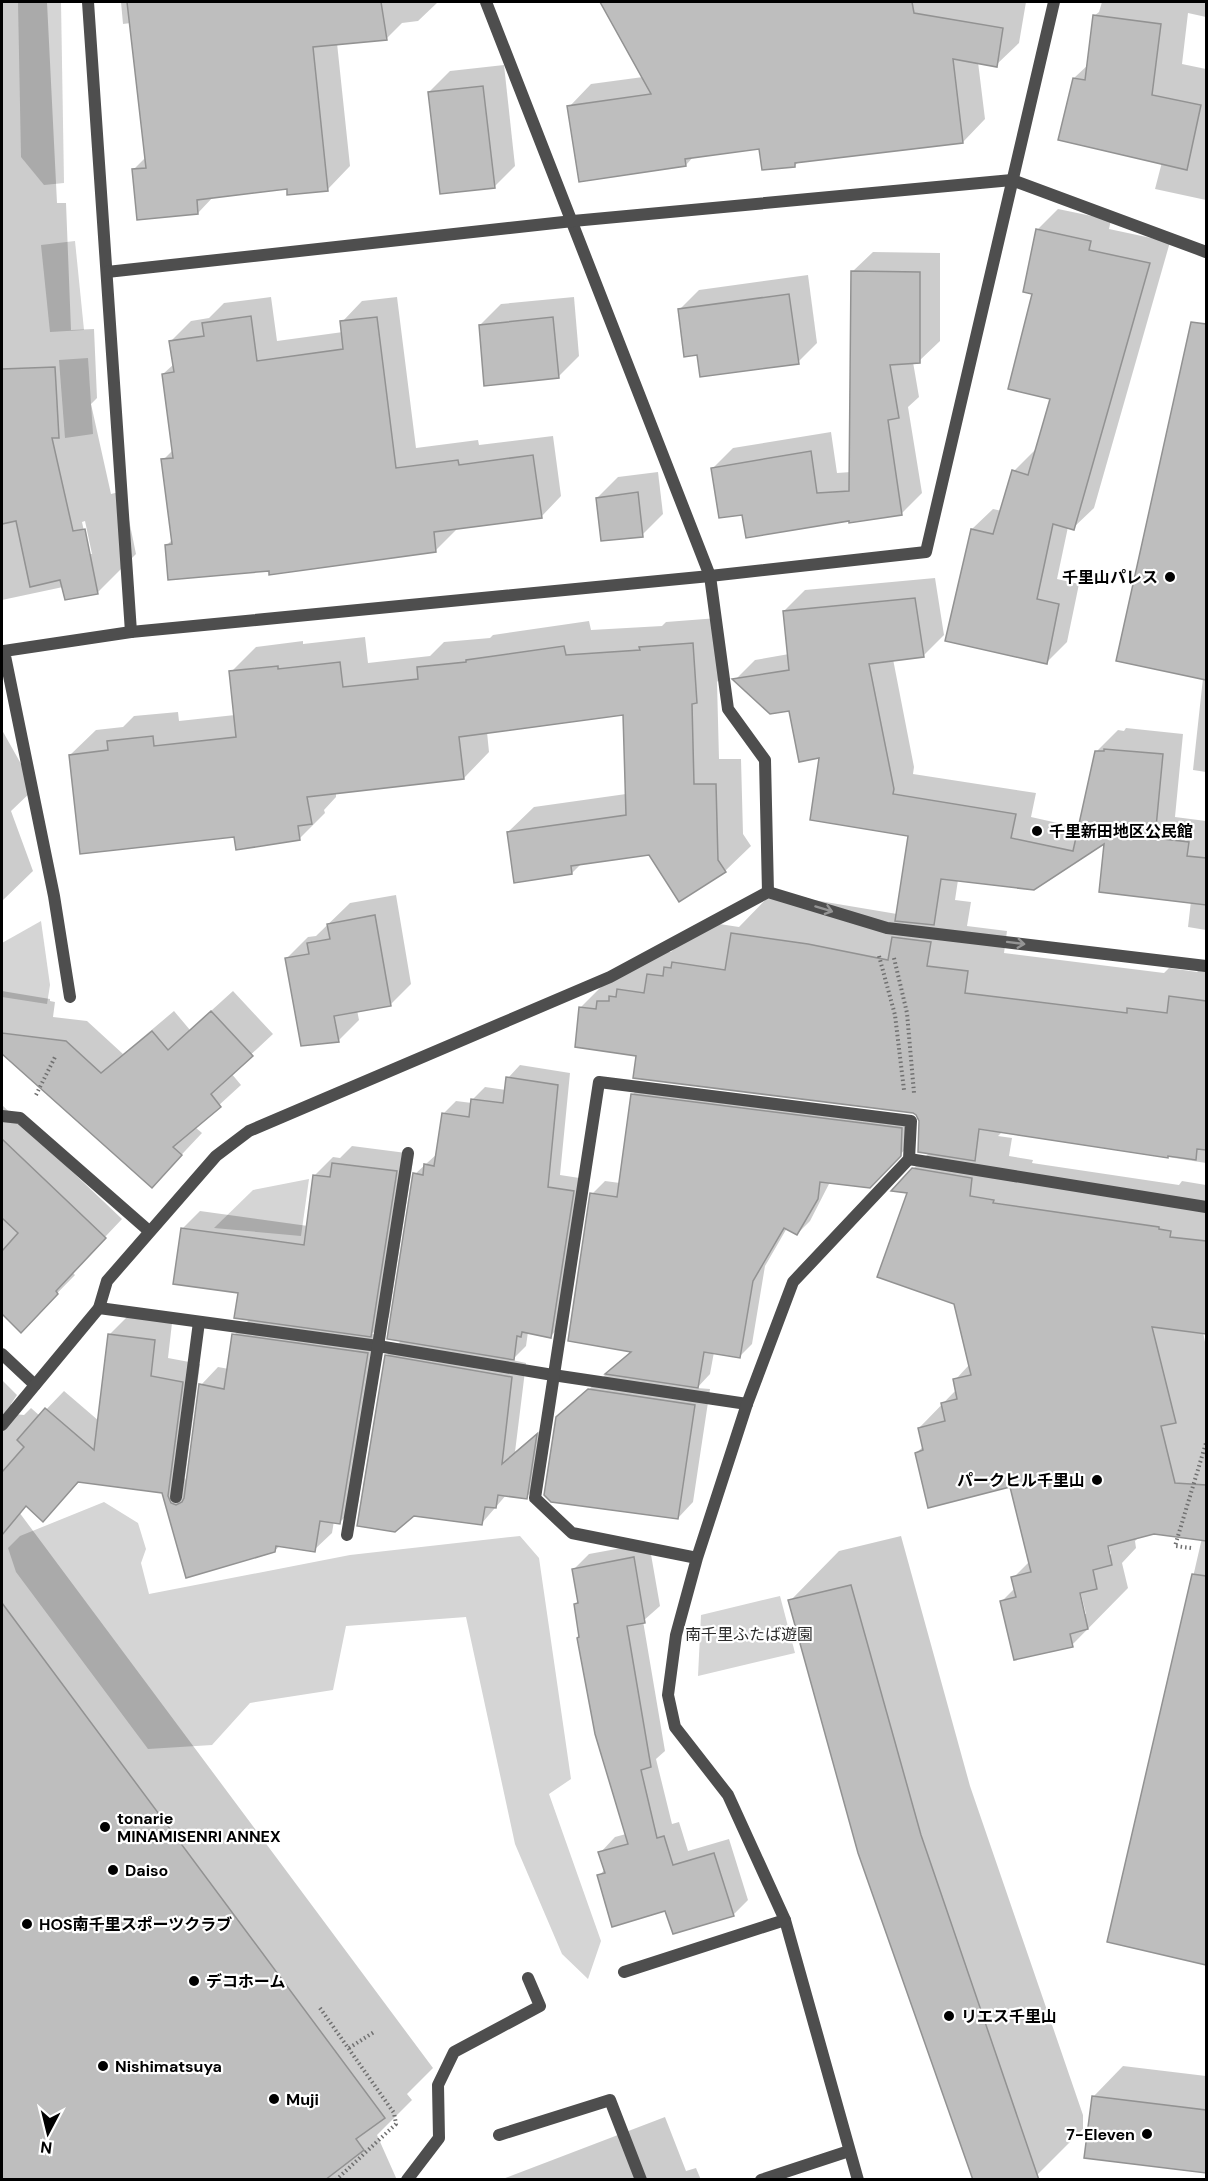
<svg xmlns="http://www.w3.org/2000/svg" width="1208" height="2181" viewBox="0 0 1208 2181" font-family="'DM Sans','Noto Sans JP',sans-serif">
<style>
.green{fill:#d5d5d5}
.shadow{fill:#0003;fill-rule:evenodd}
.building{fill:#bebebe;stroke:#929292;stroke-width:1.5}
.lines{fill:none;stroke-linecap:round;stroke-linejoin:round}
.path{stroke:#707070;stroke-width:4;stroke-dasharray:1.5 3;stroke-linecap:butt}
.service{stroke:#4e4e4e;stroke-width:12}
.minor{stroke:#4e4e4e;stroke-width:12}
.oneway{stroke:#959595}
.poi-dot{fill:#000;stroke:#fff;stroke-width:2}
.labels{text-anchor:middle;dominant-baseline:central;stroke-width:4.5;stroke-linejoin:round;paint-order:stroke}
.poi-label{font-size:16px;font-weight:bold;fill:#000;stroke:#fff;text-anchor:start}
.park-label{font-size:16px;fill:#2c2c2c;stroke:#fff}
</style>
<rect width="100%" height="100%" fill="#fff"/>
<!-- green -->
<g class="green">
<path d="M 18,2 L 61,2 L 64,183 L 44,185 L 21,157 Z"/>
<path d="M 75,241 L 84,330 L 50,332 L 41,245 Z"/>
<path d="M 88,358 L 93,434 L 65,438 L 59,360 Z"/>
<path d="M 41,921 L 50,985 L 47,1004 L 2,997 L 2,943 Z"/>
<path d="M 309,1179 L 301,1236 L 214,1228 L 253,1190 Z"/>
<path d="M 104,1502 L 138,1523 L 146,1549 L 141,1563 L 149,1594 L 350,1555 L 520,1536 L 539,1558 L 571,1779 L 549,1794 L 601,1941 L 588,1979 L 562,1954 L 515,1844 L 466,1617 L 346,1626 L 333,1690 L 250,1703 L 212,1745 L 148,1749 L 16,1572 L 8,1548 L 20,1536 Z"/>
<path d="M 780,1596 L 795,1653 L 698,1676 L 701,1615 Z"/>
</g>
<!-- shadow -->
<g class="shadow">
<path d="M 2,2 L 47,2 L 57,203 L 66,203 L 71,330 L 94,329 L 97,398 L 91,404 L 111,494 L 123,491 L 136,554 L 98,592 L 63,587 L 2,600 ZM 85,521 L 92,554 L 89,554 L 82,522 Z"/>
<path d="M 121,2 L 438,2 L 418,21 L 402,23 L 386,39 L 337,43 L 350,166 L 328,189 L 288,188 L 214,196 L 198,213 L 134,169 L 146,157 L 131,23 L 123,24 Z"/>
<path d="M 615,2 L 1026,2 L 1019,43 L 996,65 L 978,62 L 985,119 L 963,142 L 799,162 L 795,165 L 761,147 L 694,156 L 686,165 L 569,107 L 591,84 L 643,77 L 606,11 Z"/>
<path d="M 1102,2 L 1206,2 L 1206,17 L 1188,13 L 1182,64 L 1206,69 L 1206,200 L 1155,189 L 1162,162 L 1074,78 L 1089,64 L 1094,16 L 1099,12 Z"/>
<path d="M 504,65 L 515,166 L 494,187 L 429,92 L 450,71 Z"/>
<path d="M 1058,209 L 1111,220 L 1109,229 L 1170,242 L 1094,508 L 1073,528 L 1068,527 L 1057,579 L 1079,584 L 1067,642 L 1046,663 L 972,529 L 993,509 L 1002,511 L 1014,471 L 1035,450 L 1037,450 L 1052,398 L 1034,292 L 1037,230 Z"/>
<path d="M 873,252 L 940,253 L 940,341 L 919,361 L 913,362 L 919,397 L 908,407 L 922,493 L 901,514 L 851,519 L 743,513 L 713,468 L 733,448 L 831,432 L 837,473 L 851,472 L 852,272 Z"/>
<path d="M 808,275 L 817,343 L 798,362 L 698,354 L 679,310 L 699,290 Z"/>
<path d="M 271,297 L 277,341 L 343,332 L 342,322 L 362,301 L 397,297 L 416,448 L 478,440 L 479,445 L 553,436 L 561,496 L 541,517 L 456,527 L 456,530 L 436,550 L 270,570 L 167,545 L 173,539 L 163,460 L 174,449 L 163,374 L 174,364 L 171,341 L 191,321 L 209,318 L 224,303 Z"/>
<path d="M 574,297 L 579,356 L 558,377 L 480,325 L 501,304 Z"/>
<path d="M 1206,344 L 1206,772 L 1193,770 L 1203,678 L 1183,368 Z"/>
<path d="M 658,472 L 663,514 L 642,535 L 597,498 L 618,477 Z"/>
<path d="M 935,578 L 944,635 L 923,656 L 893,659 L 914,767 L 913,774 L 1036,793 L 1031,817 L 1080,828 L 1097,751 L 1118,730 L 1124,731 L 1126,728 L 1183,734 L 1175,817 L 1206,821 L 1206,930 L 1188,927 L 1191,901 L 1106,841 L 1034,889 L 958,880 L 955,900 L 971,902 L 967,926 L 1007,931 L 1004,953 L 1164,973 L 1169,968 L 1197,972 L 1206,963 L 1206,1163 L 1003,1131 L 998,1136 L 1012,1138 L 1009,1156 L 1033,1160 L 1032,1163 L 1179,1185 L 1182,1181 L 1206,1185 L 1206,1332 L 1203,1332 L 1206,1347 L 1206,1963 L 1109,1941 L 1202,1538 L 1154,1533 L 1139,1537 L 1135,1541 L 1136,1548 L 1122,1563 L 1128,1588 L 1072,1645 L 1002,1601 L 1015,1588 L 1013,1578 L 1030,1561 L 1011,1485 L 916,1453 L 924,1446 L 919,1428 L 957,1389 L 955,1380 L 970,1364 L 955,1303 L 909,1191 L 913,1169 L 930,1152 L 917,1114 L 638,1054 L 580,1008 L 620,968 L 658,950 L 671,952 L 688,934 L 713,923 L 739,927 L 772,893 L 897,914 L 910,835 L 821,756 L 790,709 L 735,680 L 755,660 L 789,654 L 784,611 L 805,590 ZM 1107,1539 L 1111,1554 L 1109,1556 ZM 1077,1586 L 1079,1586 L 1086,1614 L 1083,1614 Z"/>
<path d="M 718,618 L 722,676 L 717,682 L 719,759 L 741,759 L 743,834 L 751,846 L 725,871 L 650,854 L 582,863 L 572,873 L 508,832 L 534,807 L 626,794 L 624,713 L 487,732 L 489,752 L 464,778 L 336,792 L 336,797 L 324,810 L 325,813 L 299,839 L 235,835 L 70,755 L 96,730 L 123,727 L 134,716 L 178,712 L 179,721 L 235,715 L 231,672 L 256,647 L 303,641 L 303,644 L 365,637 L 368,663 L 430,656 L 444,642 L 490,638 L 493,635 L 589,621 L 591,630 L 662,626 L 666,622 Z"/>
<path d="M 2,730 L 25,771 L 23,773 L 33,790 L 11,811 L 33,871 L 2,901 Z"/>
<path d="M 396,895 L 411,984 L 390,1005 L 357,1010 L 359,1020 L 338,1041 L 287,958 L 308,937 L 316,936 L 350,903 Z"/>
<path d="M 2,991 L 50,999 L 50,1001 L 55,1002 L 53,1017 L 87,1021 L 123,1054 L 174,1011 L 190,1030 L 233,991 L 273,1034 L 231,1073 L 241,1085 L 195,1127 L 202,1133 L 152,1186 L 2,1052 Z"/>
<path d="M 520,1065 L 570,1073 L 560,1175 L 586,1179 L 563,1323 L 551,1336 L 528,1332 L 526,1346 L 512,1360 L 526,1363 L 515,1452 L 550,1422 L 541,1483 L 526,1497 L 507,1494 L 482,1523 L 386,1356 L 402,1340 L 415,1174 L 438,1153 L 443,1114 L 456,1101 L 472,1103 L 472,1100 L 485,1087 L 506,1090 L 508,1078 Z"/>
<path d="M 645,1082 L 915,1116 L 913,1141 L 883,1173 L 830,1182 L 810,1221 L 797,1234 L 787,1228 L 765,1266 L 752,1344 L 739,1357 L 714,1352 L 710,1374 L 697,1388 L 710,1389 L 693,1502 L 678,1518 L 557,1418 L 633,1350 L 592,1194 L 605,1181 L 620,1183 L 632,1095 Z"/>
<path d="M 2,1105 L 122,1219 L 72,1272 L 75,1275 L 21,1330 L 2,1312 Z"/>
<path d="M 352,1146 L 414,1154 L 389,1317 L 372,1334 L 385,1336 L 358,1504 L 340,1522 L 334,1521 L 332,1533 L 314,1550 L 280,1546 L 274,1551 L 187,1576 L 163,1491 L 80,1481 L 43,1520 L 27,1505 L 19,1512 L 433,2068 L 407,2094 L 412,2100 L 377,2135 L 397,2180 L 2,2180 L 2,1518 L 12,1510 L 2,1501 L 2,1380 L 17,1395 L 11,1404 L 15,1414 L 24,1415 L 31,1408 L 40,1416 L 64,1391 L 99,1421 L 109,1335 L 127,1317 L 172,1323 L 168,1358 L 200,1364 L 185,1478 L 187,1484 L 201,1385 L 218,1367 L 229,1369 L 234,1335 L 250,1319 L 240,1292 L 182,1229 L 200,1211 L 308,1226 L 315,1175 L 333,1157 L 340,1158 Z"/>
<path d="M 901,1536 L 970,1786 L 1083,2115 L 1083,2129 L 1034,2178 L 790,1601 L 839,1551 Z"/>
<path d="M 649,1543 L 660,1606 L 643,1621 L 665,1751 L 656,1759 L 672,1824 L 679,1822 L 688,1851 L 729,1839 L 748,1900 L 733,1915 L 666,1909 L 599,1876 L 605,1869 L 600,1853 L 615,1837 L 626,1834 L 581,1636 L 575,1605 L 579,1601 L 574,1569 L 589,1554 Z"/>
<path d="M 1123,2066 L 1206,2076 L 1206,2171 L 1086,2157 L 1093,2097 Z"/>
<path d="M 665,2117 L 686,2171 L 696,2168 L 701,2180 L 500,2180 Z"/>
</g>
<!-- building -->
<g class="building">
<path d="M 127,2 L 381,2 L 387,40 L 313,47 L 328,191 L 287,195 L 287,189 L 197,200 L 198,214 L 137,220 L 132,169 L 146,168 Z"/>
<path d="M 600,2 L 912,2 L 914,13 L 1003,28 L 997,67 L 953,59 L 963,143 L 795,163 L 795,167 L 762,170 L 759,149 L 685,159 L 686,166 L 579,182 L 567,106 L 651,94 Z"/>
<path d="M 1093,15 L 1161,24 L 1152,95 L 1201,105 L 1187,170 L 1058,140 L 1073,78 L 1085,80 Z"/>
<path d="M 483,86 L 495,188 L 440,194 L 428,92 Z"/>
<path d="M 1036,229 L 1091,241 L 1089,250 L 1150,263 L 1074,530 L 1053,524 L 1037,599 L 1059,604 L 1047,664 L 945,641 L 971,529 L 993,534 L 1012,470 L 1028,475 L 1050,399 L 1008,389 L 1032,294 L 1023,292 Z"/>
<path d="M 851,271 L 920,272 L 920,363 L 890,365 L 899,418 L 888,420 L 902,515 L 849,523 L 849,521 L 746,538 L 742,515 L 719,518 L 711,468 L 811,451 L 817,493 L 849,491 Z"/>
<path d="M 789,294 L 799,364 L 700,377 L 697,355 L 684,357 L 678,309 Z"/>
<path d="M 251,316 L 257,361 L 343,349 L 340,321 L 377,317 L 396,468 L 458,460 L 459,465 L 533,455 L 542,518 L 434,532 L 436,552 L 269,575 L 269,571 L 168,580 L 165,545 L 172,544 L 161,459 L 173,458 L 162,374 L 174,372 L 169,341 L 204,336 L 202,323 Z"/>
<path d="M 553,317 L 559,378 L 484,386 L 479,325 Z"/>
<path d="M 1191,322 L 1206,324 L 1206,680 L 1116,661 Z"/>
<path d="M 55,367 L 59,438 L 52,438 L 73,531 L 85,529 L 98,594 L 65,600 L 60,580 L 30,587 L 16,521 L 2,524 L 2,369 Z"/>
<path d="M 638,492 L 643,537 L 601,541 L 596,498 Z"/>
<path d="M 915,598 L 924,657 L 869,664 L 894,789 L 893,794 L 1016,814 L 1011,838 L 1073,851 L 1095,751 L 1104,751 L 1104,749 L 1163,754 L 1155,838 L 1189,842 L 1187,856 L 1206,858 L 1206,905 L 1099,892 L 1104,844 L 1034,890 L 941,879 L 934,925 L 895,921 L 908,836 L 810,820 L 819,758 L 799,762 L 789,711 L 770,714 L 732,679 L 789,670 L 783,611 Z"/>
<path d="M 693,643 L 697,703 L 692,704 L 694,784 L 716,784 L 718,860 L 726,872 L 679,902 L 649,855 L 571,866 L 572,874 L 514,883 L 507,832 L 626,815 L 623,715 L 459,737 L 464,779 L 307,797 L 312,824 L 298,826 L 300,840 L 236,850 L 234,837 L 80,854 L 69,755 L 108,750 L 107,741 L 153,736 L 154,746 L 236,737 L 229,671 L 278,666 L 278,669 L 340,662 L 343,687 L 418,679 L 417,667 L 466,662 L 466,660 L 564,646 L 566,655 L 640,650 L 639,647 Z"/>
<path d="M 375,915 L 391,1006 L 334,1016 L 339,1042 L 301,1046 L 285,958 L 309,954 L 307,943 L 330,939 L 327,924 Z"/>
<path d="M 731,933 L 808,944 L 888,960 L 892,937 L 931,942 L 927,966 L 968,971 L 965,993 L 1127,1013 L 1127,1008 L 1167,1013 L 1169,996 L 1206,1001 L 1206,1150 L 1197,1149 L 1196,1160 L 1168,1156 L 1168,1158 L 979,1129 L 975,1161 L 918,1152 L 919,1121 L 916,1115 L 913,1113 L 633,1078 L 636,1056 L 575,1047 L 579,1007 L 596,1009 L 597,1001 L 609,1001 L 609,996 L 616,997 L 617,989 L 644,993 L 647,974 L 663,976 L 664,967 L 671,968 L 672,962 L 725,970 Z"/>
<path d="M 211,1011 L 253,1056 L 211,1094 L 221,1107 L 173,1147 L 182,1155 L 152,1188 L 2,1054 L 2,1033 L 66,1041 L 101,1073 L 152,1031 L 168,1050 Z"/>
<path d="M 506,1077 L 558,1085 L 548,1187 L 574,1191 L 551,1338 L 522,1332 L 521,1337 L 517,1336 L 514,1360 L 387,1339 L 413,1173 L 423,1175 L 424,1164 L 434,1166 L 442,1113 L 469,1117 L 471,1099 L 503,1103 Z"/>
<path d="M 631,1094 L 902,1128 L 901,1156 L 870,1188 L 820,1182 L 818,1199 L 797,1235 L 784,1228 L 753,1281 L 740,1358 L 704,1352 L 698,1388 L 605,1374 L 631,1352 L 568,1341 L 590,1193 L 617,1197 Z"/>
<path d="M 2,1139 L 106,1238 L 56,1291 L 58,1294 L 21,1333 L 2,1314 L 2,1251 L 18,1233 L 2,1218 Z"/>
<path d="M 332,1163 L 397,1171 L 371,1337 L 234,1318 L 238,1293 L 173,1284 L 181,1228 L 304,1245 L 313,1175 L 330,1177 Z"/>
<path d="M 912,1168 L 972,1178 L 970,1196 L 994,1200 L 993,1203 L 1159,1227 L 1159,1229 L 1171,1231 L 1170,1237 L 1206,1241 L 1206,1334 L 1152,1327 L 1176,1423 L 1161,1426 L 1175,1483 L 1206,1485 L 1206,1541 L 1154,1534 L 1108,1546 L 1112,1565 L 1093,1570 L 1097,1589 L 1080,1593 L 1088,1629 L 1070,1634 L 1073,1647 L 1014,1660 L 1000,1601 L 1016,1597 L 1011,1577 L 1031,1572 L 1010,1487 L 928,1508 L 915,1453 L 923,1450 L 918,1428 L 945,1421 L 941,1403 L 957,1399 L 953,1379 L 971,1375 L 954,1304 L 877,1277 L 907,1193 L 891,1191 Z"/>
<path d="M 108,1334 L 155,1340 L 151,1376 L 183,1382 L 168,1496 L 171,1503 L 176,1505 L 182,1502 L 184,1498 L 199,1384 L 224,1389 L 232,1334 L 368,1353 L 340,1524 L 320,1521 L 315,1552 L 276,1546 L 275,1552 L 186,1578 L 162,1493 L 78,1482 L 43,1522 L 26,1506 L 2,1535 L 2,1472 L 24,1447 L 17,1440 L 45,1408 L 94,1450 Z"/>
<path d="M 385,1355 L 512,1377 L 502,1464 L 537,1434 L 527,1499 L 498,1495 L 496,1508 L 485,1507 L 482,1525 L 414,1516 L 395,1532 L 357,1526 Z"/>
<path d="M 588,1389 L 695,1405 L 678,1519 L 551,1502 L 544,1495 L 556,1417 Z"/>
<path d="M 634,1557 L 645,1623 L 627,1626 L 651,1767 L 641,1770 L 657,1838 L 664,1836 L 673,1865 L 714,1853 L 734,1916 L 673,1934 L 665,1911 L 612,1927 L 597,1875 L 605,1873 L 598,1852 L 628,1844 L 595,1734 L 577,1638 L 579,1637 L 574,1604 L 578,1603 L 572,1569 Z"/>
<path d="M 1192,1574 L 1206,1576 L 1206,1965 L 1107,1942 Z"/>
<path d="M 851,1585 L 921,1835 L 1039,2180 L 973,2180 L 858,1853 L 788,1600 Z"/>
<path d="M 2,1603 L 385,2118 L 356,2139 L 364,2150 L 325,2180 L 2,2180 Z"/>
<path d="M 1092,2096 L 1206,2110 L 1206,2173 L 1084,2158 Z"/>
</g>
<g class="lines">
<!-- path -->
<g class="path">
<path d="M 879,956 L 895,1015 L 904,1090"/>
<path d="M 894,958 L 907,1013 L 914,1093"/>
<path d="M 36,1095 L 56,1055"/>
<path d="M 1191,1548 L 1175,1546 L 1206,1443"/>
<path d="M 320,2008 L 394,2113 L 396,2124 L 336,2180"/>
<path d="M 349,2048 L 374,2032"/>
</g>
<!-- service -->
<g class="service">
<path d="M 499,2135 L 610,2100 L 641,2180"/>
<path d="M 407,2180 L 439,2138 L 438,2085 L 454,2052 L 540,2006 L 528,1978"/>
</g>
<!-- minor -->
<g class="minor">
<path d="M 88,2 L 131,632"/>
<path d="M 486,2 L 710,576 L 728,709 L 765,760 L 768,892"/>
<path d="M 107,272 L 573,221 L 1012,180 L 1206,252"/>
<path d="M 70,997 L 54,896 L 4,651 L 131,632 L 710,576 L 926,552 L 1054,2"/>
<path d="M 2,1116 L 20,1118 L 149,1231"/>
<path d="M 909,1159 L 1206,1207"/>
<path d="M 99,1308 L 378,1346 L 553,1375 L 747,1404"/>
<path d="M 2,1354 L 35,1385"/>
<path d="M 2,1425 L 99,1308 L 107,1281 L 216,1156 L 249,1131 L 610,977 L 768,892 L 887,928 L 1206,966"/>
<path d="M 176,1497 L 199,1322"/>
<path d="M 347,1535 L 378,1346 L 408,1153"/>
<path d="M 697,1558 L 572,1533 L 535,1498 L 599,1082 L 911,1121 L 909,1159 L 793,1282 L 747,1404 L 697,1558 L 676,1635 L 668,1695 L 675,1727 L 728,1795 L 785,1920 L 858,2180"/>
<path d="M 624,1972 L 785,1920"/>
<path d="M 761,2180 L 849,2151"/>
</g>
</g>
<!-- one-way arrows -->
<defs><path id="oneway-shaft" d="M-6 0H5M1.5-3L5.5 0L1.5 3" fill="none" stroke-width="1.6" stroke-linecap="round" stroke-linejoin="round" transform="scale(1.5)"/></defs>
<g class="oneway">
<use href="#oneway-shaft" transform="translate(824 909) rotate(17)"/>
<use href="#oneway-shaft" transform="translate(1016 943) rotate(7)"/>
</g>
<!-- markers -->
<g class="poi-dot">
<circle cx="1170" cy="577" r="6"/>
<circle cx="1037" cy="831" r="6"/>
<circle cx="1097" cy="1480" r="6"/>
<circle cx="105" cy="1827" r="6"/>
<circle cx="113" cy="1870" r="6"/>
<circle cx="27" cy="1924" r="6"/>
<circle cx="194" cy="1981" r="6"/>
<circle cx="949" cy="2016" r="6"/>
<circle cx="103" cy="2066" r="6"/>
<circle cx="274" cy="2099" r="6"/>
<circle cx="1147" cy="2134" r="6"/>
</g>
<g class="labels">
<!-- poi labels -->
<g class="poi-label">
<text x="1158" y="577" text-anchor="end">千里山パレス</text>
<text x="1049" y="831">千里新田地区公民館</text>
<text x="1085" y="1480" text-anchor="end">パークヒル千里山</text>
<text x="117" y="1818">tonarie<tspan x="117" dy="18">MINAMISENRI ANNEX</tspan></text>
<text x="125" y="1870">Daiso</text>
<text x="39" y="1924">HOS南千里スポーツクラブ</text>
<text x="206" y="1981">デコホーム</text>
<text x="961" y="2016">リエス千里山</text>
<text x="115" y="2066">Nishimatsuya</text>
<text x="286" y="2099">Muji</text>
<text x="1135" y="2134" text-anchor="end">7-Eleven</text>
</g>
<!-- park labels -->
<g class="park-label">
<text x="749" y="1634">南千里ふたば遊園</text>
</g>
</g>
<!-- border -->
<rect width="1208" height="2181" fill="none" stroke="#000000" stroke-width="6"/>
<!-- north arrow -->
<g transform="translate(48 2133) rotate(187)" stroke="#ffffff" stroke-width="4.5" paint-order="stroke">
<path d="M0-4.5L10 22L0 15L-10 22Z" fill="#000000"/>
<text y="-9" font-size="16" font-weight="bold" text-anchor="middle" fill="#000000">N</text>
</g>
</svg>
